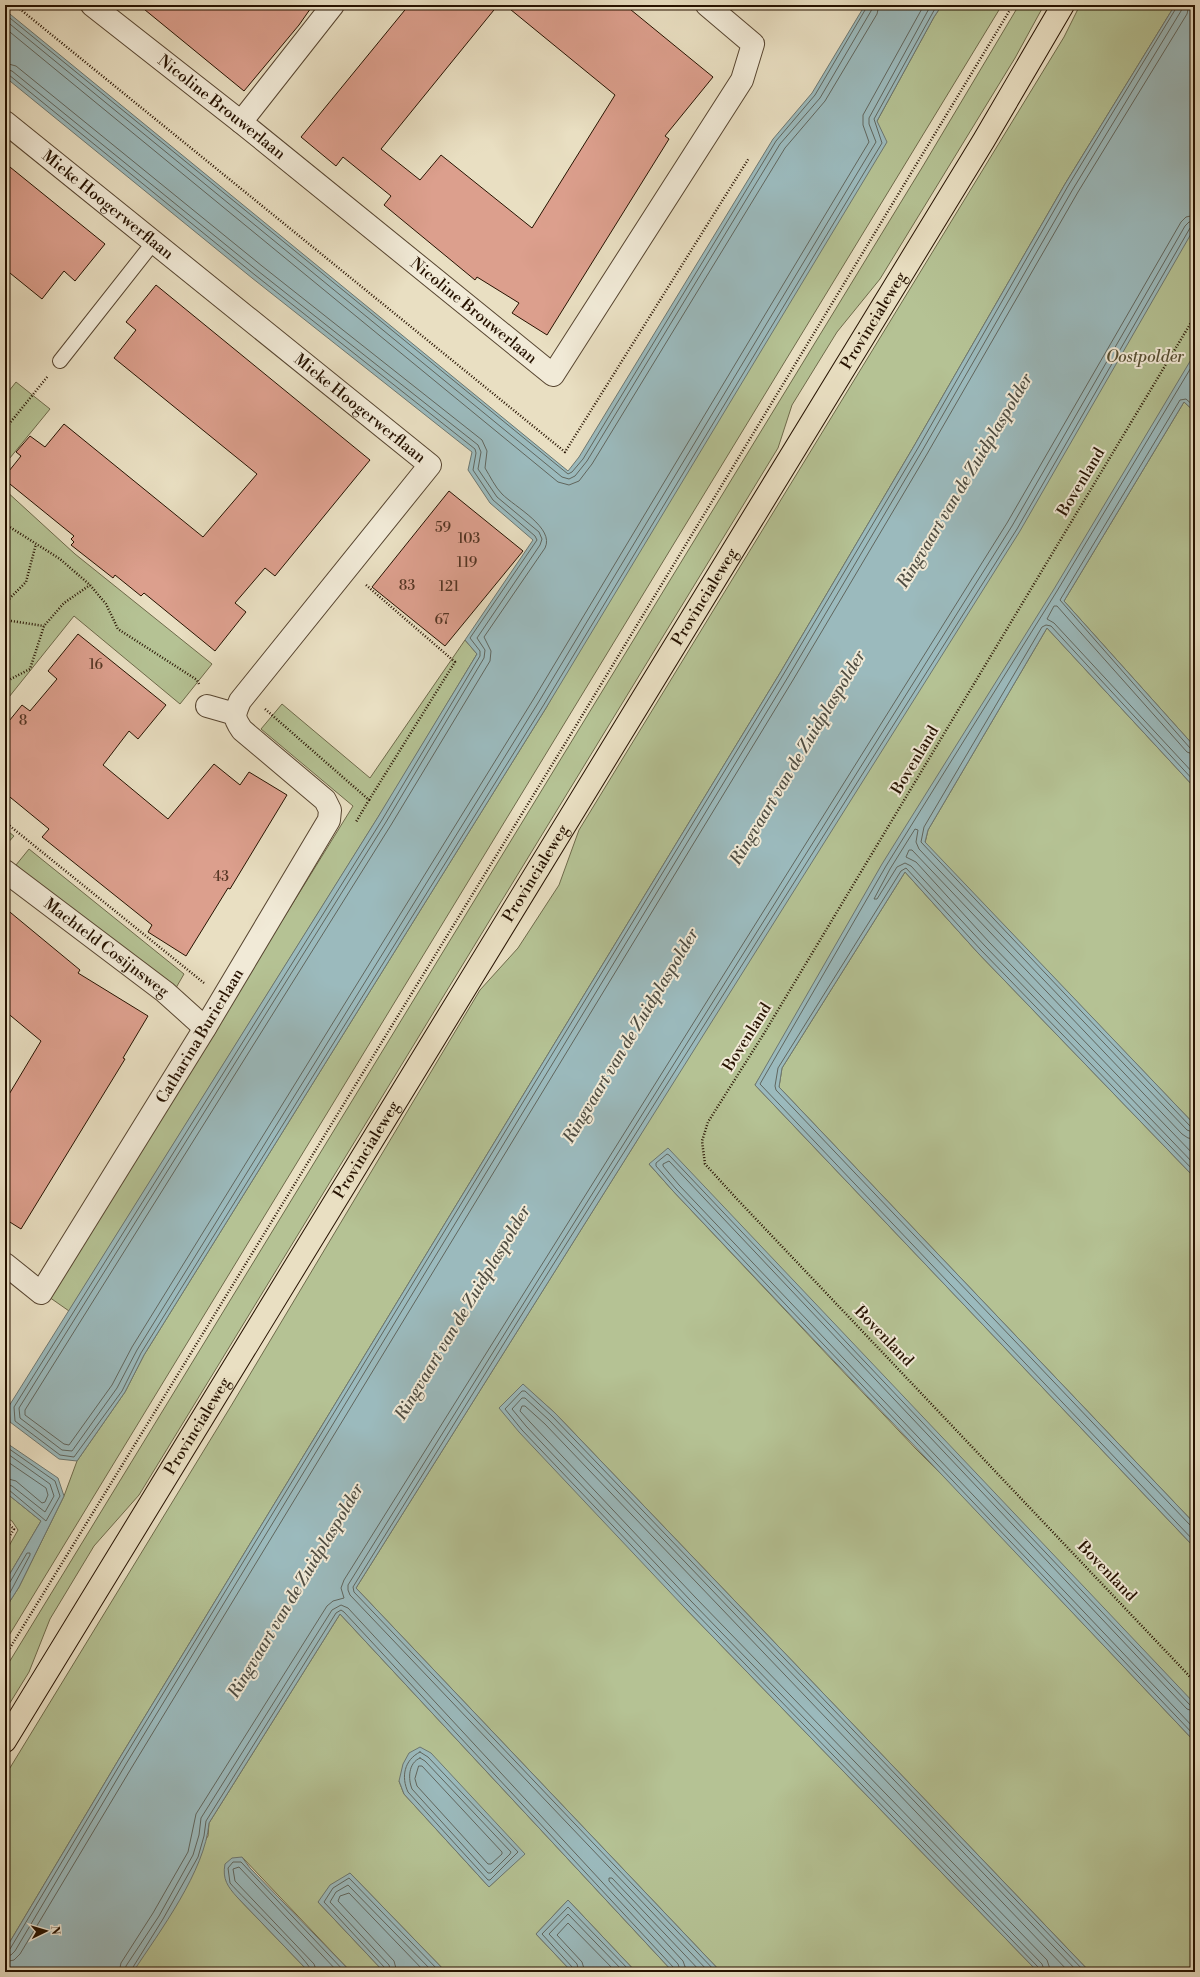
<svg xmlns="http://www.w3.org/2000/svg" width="1200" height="1977" viewBox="0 0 1200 1977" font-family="'Libre Bodoni',serif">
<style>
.green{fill:#b5c294;stroke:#6e6a4a;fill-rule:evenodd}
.water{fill:#9bbabd;stroke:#6c7771}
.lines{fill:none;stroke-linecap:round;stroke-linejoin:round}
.shore{stroke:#60665e;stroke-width:1}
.building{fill:#dc9f8d;stroke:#261200}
.lane-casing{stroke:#574530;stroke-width:16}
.street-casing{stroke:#574530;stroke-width:24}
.primary-casing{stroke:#261200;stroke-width:24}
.path{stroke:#261200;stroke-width:2.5;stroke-dasharray:1 2;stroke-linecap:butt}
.lane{stroke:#f1ead7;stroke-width:14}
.street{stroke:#f1ead7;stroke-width:22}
.primary{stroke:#e9dfc2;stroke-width:22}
.labels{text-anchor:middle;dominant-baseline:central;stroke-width:4;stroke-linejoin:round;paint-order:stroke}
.number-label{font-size:14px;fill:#543523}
.street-label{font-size:16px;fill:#261200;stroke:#f1ead7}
.park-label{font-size:16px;font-style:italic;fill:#585034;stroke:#f1ead7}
.water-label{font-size:17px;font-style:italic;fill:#4f4d42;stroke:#f1ead7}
</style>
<rect width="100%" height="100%" fill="#e9dfc2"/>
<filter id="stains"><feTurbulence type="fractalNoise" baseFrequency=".005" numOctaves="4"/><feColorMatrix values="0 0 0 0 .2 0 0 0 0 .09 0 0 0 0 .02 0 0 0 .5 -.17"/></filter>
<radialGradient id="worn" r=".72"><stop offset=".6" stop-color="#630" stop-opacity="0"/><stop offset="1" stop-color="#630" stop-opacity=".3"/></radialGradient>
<!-- green -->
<g class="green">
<path d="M 942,5 L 1002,5 L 5,1642 L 5,1609 L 19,1587 L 64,1496 L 77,1461 L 125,1392 L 144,1355 L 546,708 L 877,121 L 934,17 Z"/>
<path d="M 1019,5 L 1044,5 L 1015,58 L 880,279 L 837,332 L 792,405 L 778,448 L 139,1495 L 94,1546 L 50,1619 L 29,1672 L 5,1711 L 5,1669 L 923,166 Z"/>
<path d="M 1080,5 L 1175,5 L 1065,184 L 914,446 L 780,673 L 119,1759 L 5,1950 L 5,1776 L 231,1406 L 480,990 L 518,948 L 559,885 L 579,830 L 1064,37 Z"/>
<path d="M 1195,180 L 1195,366 L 755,1085 L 1195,1548 L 1195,1731 L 649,1164 L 673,1191 L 916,1449 L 954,1487 L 1195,1742 L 1195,1972 L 1090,1972 L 555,1413 L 523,1385 L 684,1607 L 1038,1972 L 721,1972 L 356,1588 L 636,1142 Z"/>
<path d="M 16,382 L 50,409 L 5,464 L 5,396 Z"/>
<path d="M 1184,402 L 1195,412 L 1195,747 L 1064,601 Z"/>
<path d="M 5,490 L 75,554 L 212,664 L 180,704 L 74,616 L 5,702 L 5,574 L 7,571 L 5,568 Z"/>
<path d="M 1047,628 L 1195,788 L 1195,1125 L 925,843 L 928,830 Z"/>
<path d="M 465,640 L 477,654 L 392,795 L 69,1311 L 49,1297 L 353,806 L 261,729 L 282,704 L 370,778 Z"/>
<path d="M 5,829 L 14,836 L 5,846 Z"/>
<path d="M 29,849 L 184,974 L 173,993 L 16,865 Z"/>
<path d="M 905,872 L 978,953 L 1195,1178 L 1195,1524 L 779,1087 L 782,1068 Z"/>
<path d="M 5,1492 L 41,1521 L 5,1582 L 5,1553 L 18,1530 L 12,1521 L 5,1517 L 8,1509 L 5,1506 Z"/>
<path d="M 340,1614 L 673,1972 L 636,1972 L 568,1900 L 536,1934 L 572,1972 L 446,1972 L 350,1873 L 318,1902 L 384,1972 L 351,1972 L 242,1857 L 238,1898 L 309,1972 L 124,1972 L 208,1836 L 209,1823 ZM 399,1781 L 524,1854 L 489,1887 L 404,1794 Z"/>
</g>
<!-- water -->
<g class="water">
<path d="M 865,5 L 942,5 L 934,17 L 877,121 L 887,142 L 546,708 L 144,1355 L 125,1392 L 77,1461 L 59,1459 L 10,1422 L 9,1406 L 378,817 L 477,654 L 465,640 L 533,540 L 490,503 L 468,470 L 472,452 L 252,278 L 5,77 L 5,10 L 568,471 L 579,457 L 773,139 L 812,93 Z"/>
<path d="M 1175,5 L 1195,5 L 1195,227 L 1020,531 L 356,1588 L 721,1972 L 673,1972 L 340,1614 L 209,1823 C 205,1871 160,1931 133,1972 L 5,1972 L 5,1950 L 119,1759 L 780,673 L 914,446 L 1065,184 Z"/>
<path d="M 1195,353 L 1195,412 L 1184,402 L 1064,601 L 1195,747 L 1195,788 L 1047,628 L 928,830 L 925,842 L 1195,1125 L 1195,1178 L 978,953 L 905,872 L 782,1068 L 779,1087 L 1195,1524 L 1195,1548 L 755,1085 L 882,864 L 1054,589 Z"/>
<path d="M 668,1148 L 1195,1704 L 1195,1742 L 673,1191 L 649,1164 Z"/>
<path d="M 523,1384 L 555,1413 L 1090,1972 L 1038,1972 L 684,1607 L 519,1432 L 499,1408 Z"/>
<path d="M 5,1442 L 58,1478 L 64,1496 L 19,1587 L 5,1609 L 5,1582 L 41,1521 L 5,1492 Z"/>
<path d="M 420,1747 L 431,1753 L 525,1854 L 489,1887 L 404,1794 L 399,1781 L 403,1764 L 409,1753 Z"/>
<path d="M 242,1857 L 250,1868 L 351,1972 L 309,1972 L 237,1897 C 228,1887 222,1879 225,1864 L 232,1858 Z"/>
<path d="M 350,1873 L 446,1972 L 384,1972 L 318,1902 L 330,1885 Z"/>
<path d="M 568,1900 L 636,1972 L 572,1972 L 536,1934 Z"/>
</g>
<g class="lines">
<!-- shore -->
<g class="shore">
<path d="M 5,14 L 568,474 L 572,472 L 583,459 L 776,141 L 815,95 L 868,5"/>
<path d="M 5,20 L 562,477 L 569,479 L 575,476 L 587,461 L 780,144 L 820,98 L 871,11 L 873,5"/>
<path d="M 5,28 L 558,482 L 569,485 L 579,481 L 592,464 L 785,148 L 825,101 L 877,14 L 879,5"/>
<path d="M 5,63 L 16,66 L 262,266 L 482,440 L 487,451 L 485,468 C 490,476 495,487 502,494 C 515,507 555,528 545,548 L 484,637 L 491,651 L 490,661 L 391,825 L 25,1410 L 25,1415 L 64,1444 L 69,1445 L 112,1385 L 132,1347 L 533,700 L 869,142 L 863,125 L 863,115 L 924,5"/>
<path d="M 5,69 L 12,71 L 258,271 L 478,445 L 481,452 L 478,469 L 497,497 L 539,532 L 542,539 L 540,545 L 477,638 L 485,650 L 484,658 L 386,822 L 19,1408 L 20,1418 L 62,1450 L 72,1451 L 117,1388 L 137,1350 L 538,703 L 876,142 L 869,124 L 869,118 L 931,5"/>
<path d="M 5,74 L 9,75 L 255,275 L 475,449 L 476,453 L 473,470 L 493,500 L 535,536 L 537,540 L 470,638 L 480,651 L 480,656 L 382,820 L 14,1407 L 15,1421 L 60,1455 L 74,1457 L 122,1391 L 141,1353 L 543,706 L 882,143 L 874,119 L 937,5"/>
<path d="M 1195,361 L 1057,591 L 886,866 L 760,1084 L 1195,1542"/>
<path d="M 1195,407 L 1186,399 L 1180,400 L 1060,600 L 1190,748 L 1195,750"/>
<path d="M 1195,755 L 1187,752 L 1057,606 L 1054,606 L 1047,619 L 1054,623 L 1195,775"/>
<path d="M 1195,782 L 1051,626 L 1046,625 L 1042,627 L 924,827 L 921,842 L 1190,1126 L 1195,1128"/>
<path d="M 1195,1133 L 1187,1130 L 919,849 L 916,842 L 918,830 L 915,829 L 890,869 L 874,899 L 877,899 L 897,867 L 905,863 L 911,866 L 985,946 L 1195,1165"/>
<path d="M 1195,1139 L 1188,1138 L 1182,1134 L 912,850 L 909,850 L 906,857 L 916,862 L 989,942 L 1195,1156"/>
<path d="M 1195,1172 L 981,950 L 906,868 L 901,871 L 778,1068 L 775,1086 L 776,1090 L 1190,1525 L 1195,1526"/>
<path d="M 5,1446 L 55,1481 L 60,1496 L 46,1521 L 9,1490 L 5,1489"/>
<path d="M 5,1452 L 50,1484 L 54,1496 L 45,1512 L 12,1486 L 5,1484"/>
<path d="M 5,1460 L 46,1488 L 48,1495 L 45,1502 L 42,1503 L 16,1481 L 5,1478"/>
<path d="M 5,1584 L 10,1582 L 27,1553 L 30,1553 L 30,1555 L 5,1602"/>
<path d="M 1195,1707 L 1190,1705 L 669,1155 L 667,1154 L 656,1163 L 656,1166 L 676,1189 L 1195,1736"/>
<path d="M 1195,1712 L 1187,1709 L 669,1161 L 663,1164 L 663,1166 L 679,1185 L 1195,1729"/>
<path d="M 420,1752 L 428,1757 L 518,1852 L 490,1880 L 488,1880 L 408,1792 C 401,1777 404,1760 420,1752 Z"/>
<path d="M 420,1758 L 425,1761 L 511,1852 L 510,1854 L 491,1873 L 488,1873 L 412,1789 C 408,1779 408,1763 420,1758 Z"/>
<path d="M 419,1766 L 422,1766 L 502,1852 L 502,1854 L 491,1864 L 488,1864 L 417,1786 L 415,1779 Z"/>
<path d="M 5,1951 L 10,1949 L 122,1761 L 783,675 L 918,448 L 1068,186 L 1178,5"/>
<path d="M 5,1956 L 11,1955 L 15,1951 L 126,1764 L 788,677 L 922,451 L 1073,189 L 1181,11 L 1183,5"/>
<path d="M 5,1962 L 14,1960 L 20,1954 L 132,1767 L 793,680 L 927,454 L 1078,192 L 1187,14 L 1189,5"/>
<path d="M 119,1972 L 121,1963 L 153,1913 L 188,1852 L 196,1814 L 327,1606 L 333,1601 L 344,1598 L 341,1588 L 344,1580 L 1007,523 L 1181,222 L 1186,217 L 1195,215"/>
<path d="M 125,1972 L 126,1966 L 159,1916 L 193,1855 L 199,1835 L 201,1818 L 332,1610 L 341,1605 L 348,1608 L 678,1964 L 681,1972"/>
<path d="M 130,1972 L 163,1919 L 198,1857 L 204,1836 L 206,1821 L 336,1613 L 341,1610 L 344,1612 L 674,1968 L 676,1972"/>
<path d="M 312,1972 C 311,1962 242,1897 230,1883 L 228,1868 L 233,1862 L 241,1862 L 345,1972"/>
<path d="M 317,1972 L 314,1964 L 235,1881 L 233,1869 L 239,1867 L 338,1972"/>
<path d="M 386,1972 L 385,1968 L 324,1902 L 333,1888 L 349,1878 L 440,1972"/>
<path d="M 391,1972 L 389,1965 L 330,1902 L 336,1892 L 348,1885 L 433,1972"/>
<path d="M 397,1972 L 394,1961 L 338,1901 L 340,1896 L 349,1893 L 425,1972"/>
<path d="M 574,1972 L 573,1968 L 542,1934 L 568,1907 L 631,1972"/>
<path d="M 579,1972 L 577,1964 L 549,1934 L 568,1914 L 624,1972"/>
<path d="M 585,1972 L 582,1962 L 557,1935 L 568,1923 L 616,1972"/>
<path d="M 687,1972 L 683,1961 L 609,1881 L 609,1878 L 612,1878 L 701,1972"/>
<path d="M 709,1972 L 350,1595 L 348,1590 L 348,1585 L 530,1293 L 1012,526 L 1185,226 L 1189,222 L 1195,221"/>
<path d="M 716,1972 L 354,1592 L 353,1587 L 534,1295 L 1017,529 L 1190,228 L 1195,226"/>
<path d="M 1040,1972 L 1039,1968 L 687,1604 L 522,1430 L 505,1409 L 522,1391 L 525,1391 L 552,1416 L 1085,1972"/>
<path d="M 1045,1972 L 1042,1964 L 691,1601 L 526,1426 L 512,1409 L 522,1398 L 525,1398 L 549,1420 L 1078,1972"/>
<path d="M 1051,1972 L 1047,1960 L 695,1597 L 530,1422 L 520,1411 L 522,1406 L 525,1406 L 545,1424 L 1069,1972"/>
</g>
</g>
<!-- building -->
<g class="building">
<path d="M 139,5 L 313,5 L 299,25 L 244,91 Z"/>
<path d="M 409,5 L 498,5 L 381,149 L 420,180 L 441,155 L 532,228 L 615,95 L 505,5 L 625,5 L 713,77 L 665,136 L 669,139 L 547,335 L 512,313 L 519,303 L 477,277 L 475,280 L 384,205 L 391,196 L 343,157 L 336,166 L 301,137 Z"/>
<path d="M 5,163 L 105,244 L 75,281 L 64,271 L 42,299 L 5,269 Z"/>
<path d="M 156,285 L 370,460 L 275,576 L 265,568 L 235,603 L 246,612 L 215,651 L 144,593 L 141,596 L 115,575 L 113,578 L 71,545 L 74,542 L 71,539 L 74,536 L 5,480 L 5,476 L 21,456 L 16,452 L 30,436 L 45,447 L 64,424 L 203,537 L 257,474 L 114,358 L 136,330 L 126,322 Z"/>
<path d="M 449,491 L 523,551 L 445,646 L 372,587 Z"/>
<path d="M 78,634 L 166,705 L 138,739 L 129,731 L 103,765 L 168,819 L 214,764 L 240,785 L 249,772 L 287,795 L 230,889 L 228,888 L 186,956 L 148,932 L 152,925 L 42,837 L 49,829 L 5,793 L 5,726 L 22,705 L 30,711 L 57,679 L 48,671 Z"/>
<path d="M 5,908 L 80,970 L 78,973 L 148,1016 L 123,1058 L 125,1059 L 21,1229 L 5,1219 L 5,1101 L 41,1041 L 5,1011 Z"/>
</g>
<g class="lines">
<defs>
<path id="lane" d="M 60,361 L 153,243"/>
<g id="street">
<path id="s1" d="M 92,5 L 241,122 L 553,375 L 742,80 L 753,44 L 707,5"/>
<path id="s2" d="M 5,122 L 430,465 L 240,701 C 234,715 233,717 242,730 L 325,800 L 330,810 L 329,820 L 205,1028 L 41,1293 L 5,1264"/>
<path d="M 241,122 L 333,5"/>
<path d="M 207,706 L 235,714"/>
<path id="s3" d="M 5,871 L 165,992 L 205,1028"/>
</g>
<g id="primary">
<path id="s4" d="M 5,1741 L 984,140 L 1063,5"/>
</g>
</defs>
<!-- lane casing -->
<use href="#lane" class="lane-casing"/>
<!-- street casing -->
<use href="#street" class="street-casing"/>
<!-- primary casing -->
<use href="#primary" class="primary-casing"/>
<!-- path -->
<g class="path">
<path d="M 15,5 L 565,452 L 749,158"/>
<path d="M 1195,316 L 763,1035 L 708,1122 L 702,1141 L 705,1164 L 736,1198 L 1195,1682"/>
<path d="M 5,429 L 48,376"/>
<path d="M 5,524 L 60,559 L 90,585 L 106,604 L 118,629 L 197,680 L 199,684"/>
<path d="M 366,585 L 455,662 L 369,800"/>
<path d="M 5,603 L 26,582 L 36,544"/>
<path d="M 5,620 L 44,626"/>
<path d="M 5,682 L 30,669 L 44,626 L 64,603 L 90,585"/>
<path d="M 265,709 L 369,800 L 356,822"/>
<path d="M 5,822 L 204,983"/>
<path d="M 5,1521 L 14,1529 L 5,1544"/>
<path d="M 5,1656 L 574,729 L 1013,5"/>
</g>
<!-- lane -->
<use href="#lane" class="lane"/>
<!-- street -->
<use href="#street" class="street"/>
<!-- primary -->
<use href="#primary" class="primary"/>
</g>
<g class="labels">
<!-- number labels -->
<g class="number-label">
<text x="443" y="528">59</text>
<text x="469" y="539">103</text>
<text x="467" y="563">119</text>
<text x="407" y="586">83</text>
<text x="449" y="587">121</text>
<text x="442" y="620">67</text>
<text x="96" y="665">16</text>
<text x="23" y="721">8</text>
<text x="221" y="877">43</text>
</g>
<!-- street labels -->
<g class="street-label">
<text stroke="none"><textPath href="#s1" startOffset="165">Nicoline Brouwerlaan</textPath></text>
<text stroke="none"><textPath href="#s2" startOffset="132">Mieke Hoogerwerflaan</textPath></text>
<text stroke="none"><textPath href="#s1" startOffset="489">Nicoline Brouwerlaan</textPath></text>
<text stroke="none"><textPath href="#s4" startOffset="1665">Provincialeweg</textPath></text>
<text stroke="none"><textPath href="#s2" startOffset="456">Mieke Hoogerwerflaan</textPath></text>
<text transform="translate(1081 482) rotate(-59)">Bovenland</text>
<text stroke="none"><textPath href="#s4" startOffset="1341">Provincialeweg</textPath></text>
<text transform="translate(915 760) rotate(-59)">Bovenland</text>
<text stroke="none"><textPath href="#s4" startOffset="1017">Provincialeweg</textPath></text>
<text stroke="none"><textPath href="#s3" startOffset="127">Machteld Cosijnsweg</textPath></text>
<text transform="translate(200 1036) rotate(-59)">Catharina Burierlaan</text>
<text transform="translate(747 1037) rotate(-58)">Bovenland</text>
<text stroke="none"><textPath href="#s4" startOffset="693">Provincialeweg</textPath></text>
<text transform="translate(884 1336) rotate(46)">Bovenland</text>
<text stroke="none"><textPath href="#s4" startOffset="369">Provincialeweg</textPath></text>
<text transform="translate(1107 1571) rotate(46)">Bovenland</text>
</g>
<!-- park labels -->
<g class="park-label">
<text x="1145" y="357">Oostpolder</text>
</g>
<!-- water labels -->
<g class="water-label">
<text transform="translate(965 481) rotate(-59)">Ringvaart van de Zuidplaspolder</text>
<text transform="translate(798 758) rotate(-59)">Ringvaart van de Zuidplaspolder</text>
<text transform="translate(631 1036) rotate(-59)">Ringvaart van de Zuidplaspolder</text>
<text transform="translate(463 1313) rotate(-59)">Ringvaart van de Zuidplaspolder</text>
<text transform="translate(296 1591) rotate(-59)">Ringvaart van de Zuidplaspolder</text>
</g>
</g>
<!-- margin -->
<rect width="1200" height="1977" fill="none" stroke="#e9dfc2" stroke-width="20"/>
<rect x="6" y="6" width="1188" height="1965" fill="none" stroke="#261200" stroke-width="2"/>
<rect x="10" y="10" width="1180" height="1957" fill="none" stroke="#261200"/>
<!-- north arrow -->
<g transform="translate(46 1931) rotate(85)" stroke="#f1ead7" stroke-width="3" paint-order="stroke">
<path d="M0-3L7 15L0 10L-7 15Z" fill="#261200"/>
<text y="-6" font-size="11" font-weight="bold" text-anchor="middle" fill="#261200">N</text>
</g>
<rect width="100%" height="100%" filter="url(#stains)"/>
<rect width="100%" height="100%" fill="url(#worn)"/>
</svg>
